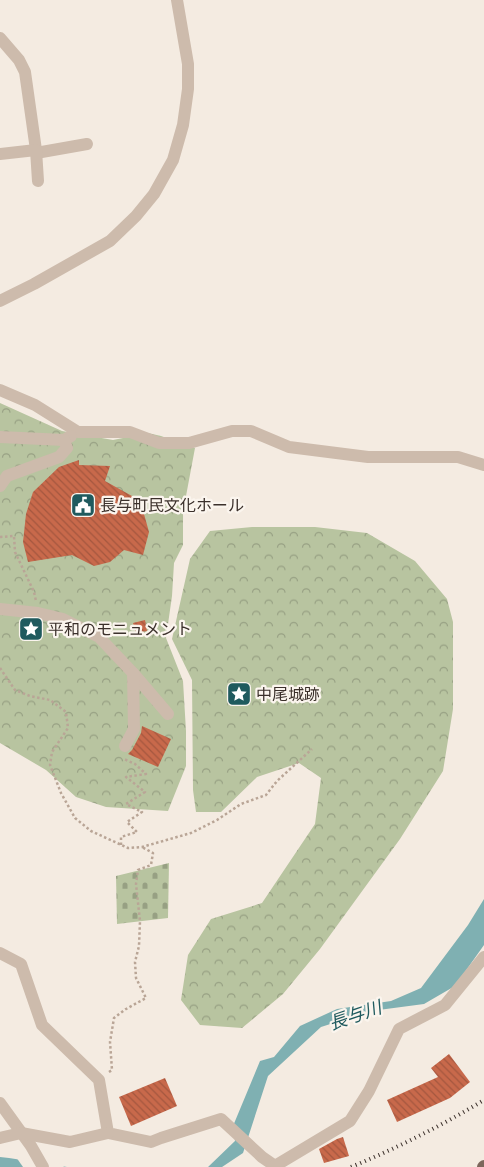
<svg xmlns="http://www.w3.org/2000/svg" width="484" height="1167" viewBox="0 0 484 1167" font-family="Quicksand,'Noto Sans JP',sans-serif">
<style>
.forest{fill:url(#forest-crowns)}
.cemetery{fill:url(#cemetery-stones)}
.water{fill:#7fb0b2}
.pier{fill:#f4ebe1}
.building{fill:url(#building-back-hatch)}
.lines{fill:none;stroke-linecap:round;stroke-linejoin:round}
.path{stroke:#b9a596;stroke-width:2.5;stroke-dasharray:2.5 2.5;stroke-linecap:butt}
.minor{stroke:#cdbbac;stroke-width:12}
.major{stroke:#7d675c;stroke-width:12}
.rail{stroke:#3b302b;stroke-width:4;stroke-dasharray:1 4;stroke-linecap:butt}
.labels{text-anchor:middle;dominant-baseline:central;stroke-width:4.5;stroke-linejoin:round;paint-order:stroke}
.poi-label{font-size:16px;fill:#3b302b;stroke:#fbf5ee;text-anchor:start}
.water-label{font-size:18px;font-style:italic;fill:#1f5a5e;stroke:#fbf5ee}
</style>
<defs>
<pattern id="forest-crowns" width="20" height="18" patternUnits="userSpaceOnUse" patternTransform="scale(1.25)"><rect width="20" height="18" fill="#b8c4a0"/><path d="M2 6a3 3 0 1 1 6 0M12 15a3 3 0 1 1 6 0" fill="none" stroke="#97a083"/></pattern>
<pattern id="cemetery-stones" width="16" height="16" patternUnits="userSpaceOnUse" patternTransform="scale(1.25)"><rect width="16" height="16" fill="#b8c4a0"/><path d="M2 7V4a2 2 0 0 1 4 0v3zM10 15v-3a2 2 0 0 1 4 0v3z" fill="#97a083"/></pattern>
<pattern id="building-back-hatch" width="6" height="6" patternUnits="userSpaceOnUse" patternTransform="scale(1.25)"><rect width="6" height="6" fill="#c8694b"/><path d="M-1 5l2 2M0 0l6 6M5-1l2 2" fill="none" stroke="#a4573f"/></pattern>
</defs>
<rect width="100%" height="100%" fill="#f4ebe1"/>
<!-- forest -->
<g class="forest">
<path d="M 0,403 L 62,431 L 113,440 L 148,433 L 161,436 L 195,448 L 183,512 L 183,545 L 174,563 L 172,596 L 166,638 L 183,681 L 186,731 L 186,766 L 168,811 L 106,807 L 76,797 L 46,770 L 0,743 Z"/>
<path d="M 252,527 L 315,527 L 367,533 L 415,561 L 447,599 L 453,622 L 453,709 L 443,771 L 400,839 L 320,949 L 283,994 L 242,1028 L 200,1025 L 181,1000 L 188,955 L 211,919 L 262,903 L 315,824 L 321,778 L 299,763 L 257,777 L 221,812 L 196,812 L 193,790 L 192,680 L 172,639 L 190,559 L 210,531 Z"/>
</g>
<!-- cemetery -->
<path class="cemetery" d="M 169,863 L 168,918 L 117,924 L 116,876 Z"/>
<!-- water -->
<g class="water">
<path d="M 484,899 L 484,945 L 455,986 L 424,1004 L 371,1011 L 321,1027 L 268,1076 L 243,1153 L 222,1167 L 208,1167 L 235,1141 L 233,1126 L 260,1061 L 274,1057 L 300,1026 L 337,1009 L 391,1001 L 421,988 L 468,925 Z"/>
<path d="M 0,1157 L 9,1158 L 67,1167 L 0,1167 Z"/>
</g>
<!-- pier -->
<path class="pier" d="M 16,1157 L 62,1164 L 64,1167 L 23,1167 Z"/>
<!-- building -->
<g class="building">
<path d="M 79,460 L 79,465 L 110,466 L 105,481 L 132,496 L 144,514 L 149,532 L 143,555 L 124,550 L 110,562 L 94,566 L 72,555 L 28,562 L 23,542 L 26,514 L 33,492 L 59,467 Z"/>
<path d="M 145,620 L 147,631 L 136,633 L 133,623 Z"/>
<path d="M 142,726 L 171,739 L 158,767 L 128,754 L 132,750 L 141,733 Z"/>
<path d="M 449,1054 L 470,1082 L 450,1098 L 397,1122 L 387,1100 L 438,1077 L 431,1068 Z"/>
<path d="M 165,1078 L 177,1106 L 131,1126 L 119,1097 Z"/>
<path d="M 343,1137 L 349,1156 L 324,1163 L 319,1149 L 337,1139 Z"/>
</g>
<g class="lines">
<!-- path -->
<g class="path">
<path d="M 0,537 L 14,536 L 15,552 L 34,592 L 36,601"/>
<path d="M 0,668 L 15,690 L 30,696 L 50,700 L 66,712 L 68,728 L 52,752 L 50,765 L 61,793 L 75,818 L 91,831 L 128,848 L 142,847 L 191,833 L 217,820 L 241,804 L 266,795 L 277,781 L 312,749"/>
<path d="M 121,845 L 121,837 L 137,832 L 127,822 L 142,812 L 126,804 L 145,792 L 126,777 L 146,774 L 135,764 L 124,759"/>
<path d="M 109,1072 L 112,1070 L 110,1042 L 114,1018 L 126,1009 L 146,998 L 136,978 L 135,962 L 139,946 L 140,921 L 136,884 L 138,870 L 151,865 L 153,853 L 142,847"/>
</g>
<!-- minor -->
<g class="minor">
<path d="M 0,38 L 19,60 L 25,72 L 36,150"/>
<path d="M 36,153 L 87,144"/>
<path d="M 0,154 L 36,150 L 38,181"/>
<path d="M 0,301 L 34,284 L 110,241 L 136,216 L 154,194 L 173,160 L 183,125 L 188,89 L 188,64 L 177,0"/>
<path d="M 0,390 L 35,405 L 78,432 L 130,432 L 159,443 L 189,443 L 232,431 L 251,431 L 289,447 L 368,457 L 458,457 L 484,465"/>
<path d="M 0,437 L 64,440 L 71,436"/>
<path d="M 0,486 L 7,476 L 59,457 L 67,448 L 64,440"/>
<path d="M 0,609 L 38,613 L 63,619 L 99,637 L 133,673 L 168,714"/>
<path d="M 125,746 L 134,729 L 133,673"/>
<path d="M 0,953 L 21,964 L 42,1025 L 99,1080 L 108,1133 L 151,1142 L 161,1138 L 221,1119 L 262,1157 L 275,1166"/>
<path d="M 0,1103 L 31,1146 L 43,1167"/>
<path d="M 0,1138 L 21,1133 L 70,1142 L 108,1133"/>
<path d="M 275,1166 L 350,1121 L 369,1091 L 399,1029 L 445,1005 L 484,957"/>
</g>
<!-- major -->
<path class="major" d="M 483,1167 L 484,1166"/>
<!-- rail -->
<path class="rail" d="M 351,1167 C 397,1148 441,1126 484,1100"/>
</g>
<!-- icons -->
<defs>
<symbol id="civic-square" viewBox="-11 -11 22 22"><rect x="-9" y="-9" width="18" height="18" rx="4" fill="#1f5a5e" stroke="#fbf5ee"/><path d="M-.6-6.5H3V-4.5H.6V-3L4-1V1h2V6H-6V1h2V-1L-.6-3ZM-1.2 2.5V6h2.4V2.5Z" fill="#fff"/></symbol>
<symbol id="sight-square" viewBox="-11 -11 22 22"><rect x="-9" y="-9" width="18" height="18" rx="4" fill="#1f5a5e" stroke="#fbf5ee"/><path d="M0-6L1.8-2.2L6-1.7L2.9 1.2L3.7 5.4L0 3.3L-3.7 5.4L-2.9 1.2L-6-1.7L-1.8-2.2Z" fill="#fff"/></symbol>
</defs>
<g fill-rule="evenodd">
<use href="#civic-square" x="69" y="491" width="28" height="28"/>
<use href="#sight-square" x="17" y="615" width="28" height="28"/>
<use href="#sight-square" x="225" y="680" width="28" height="28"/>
</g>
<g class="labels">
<!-- poi labels -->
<g class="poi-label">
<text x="100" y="505">長与町民文化ホール</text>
<text x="48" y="629">平和のモニュメント</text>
<text x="256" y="694">中尾城跡</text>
</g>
<!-- water labels -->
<g class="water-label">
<text transform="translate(355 1015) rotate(-19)">長与川</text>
</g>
</g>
</svg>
